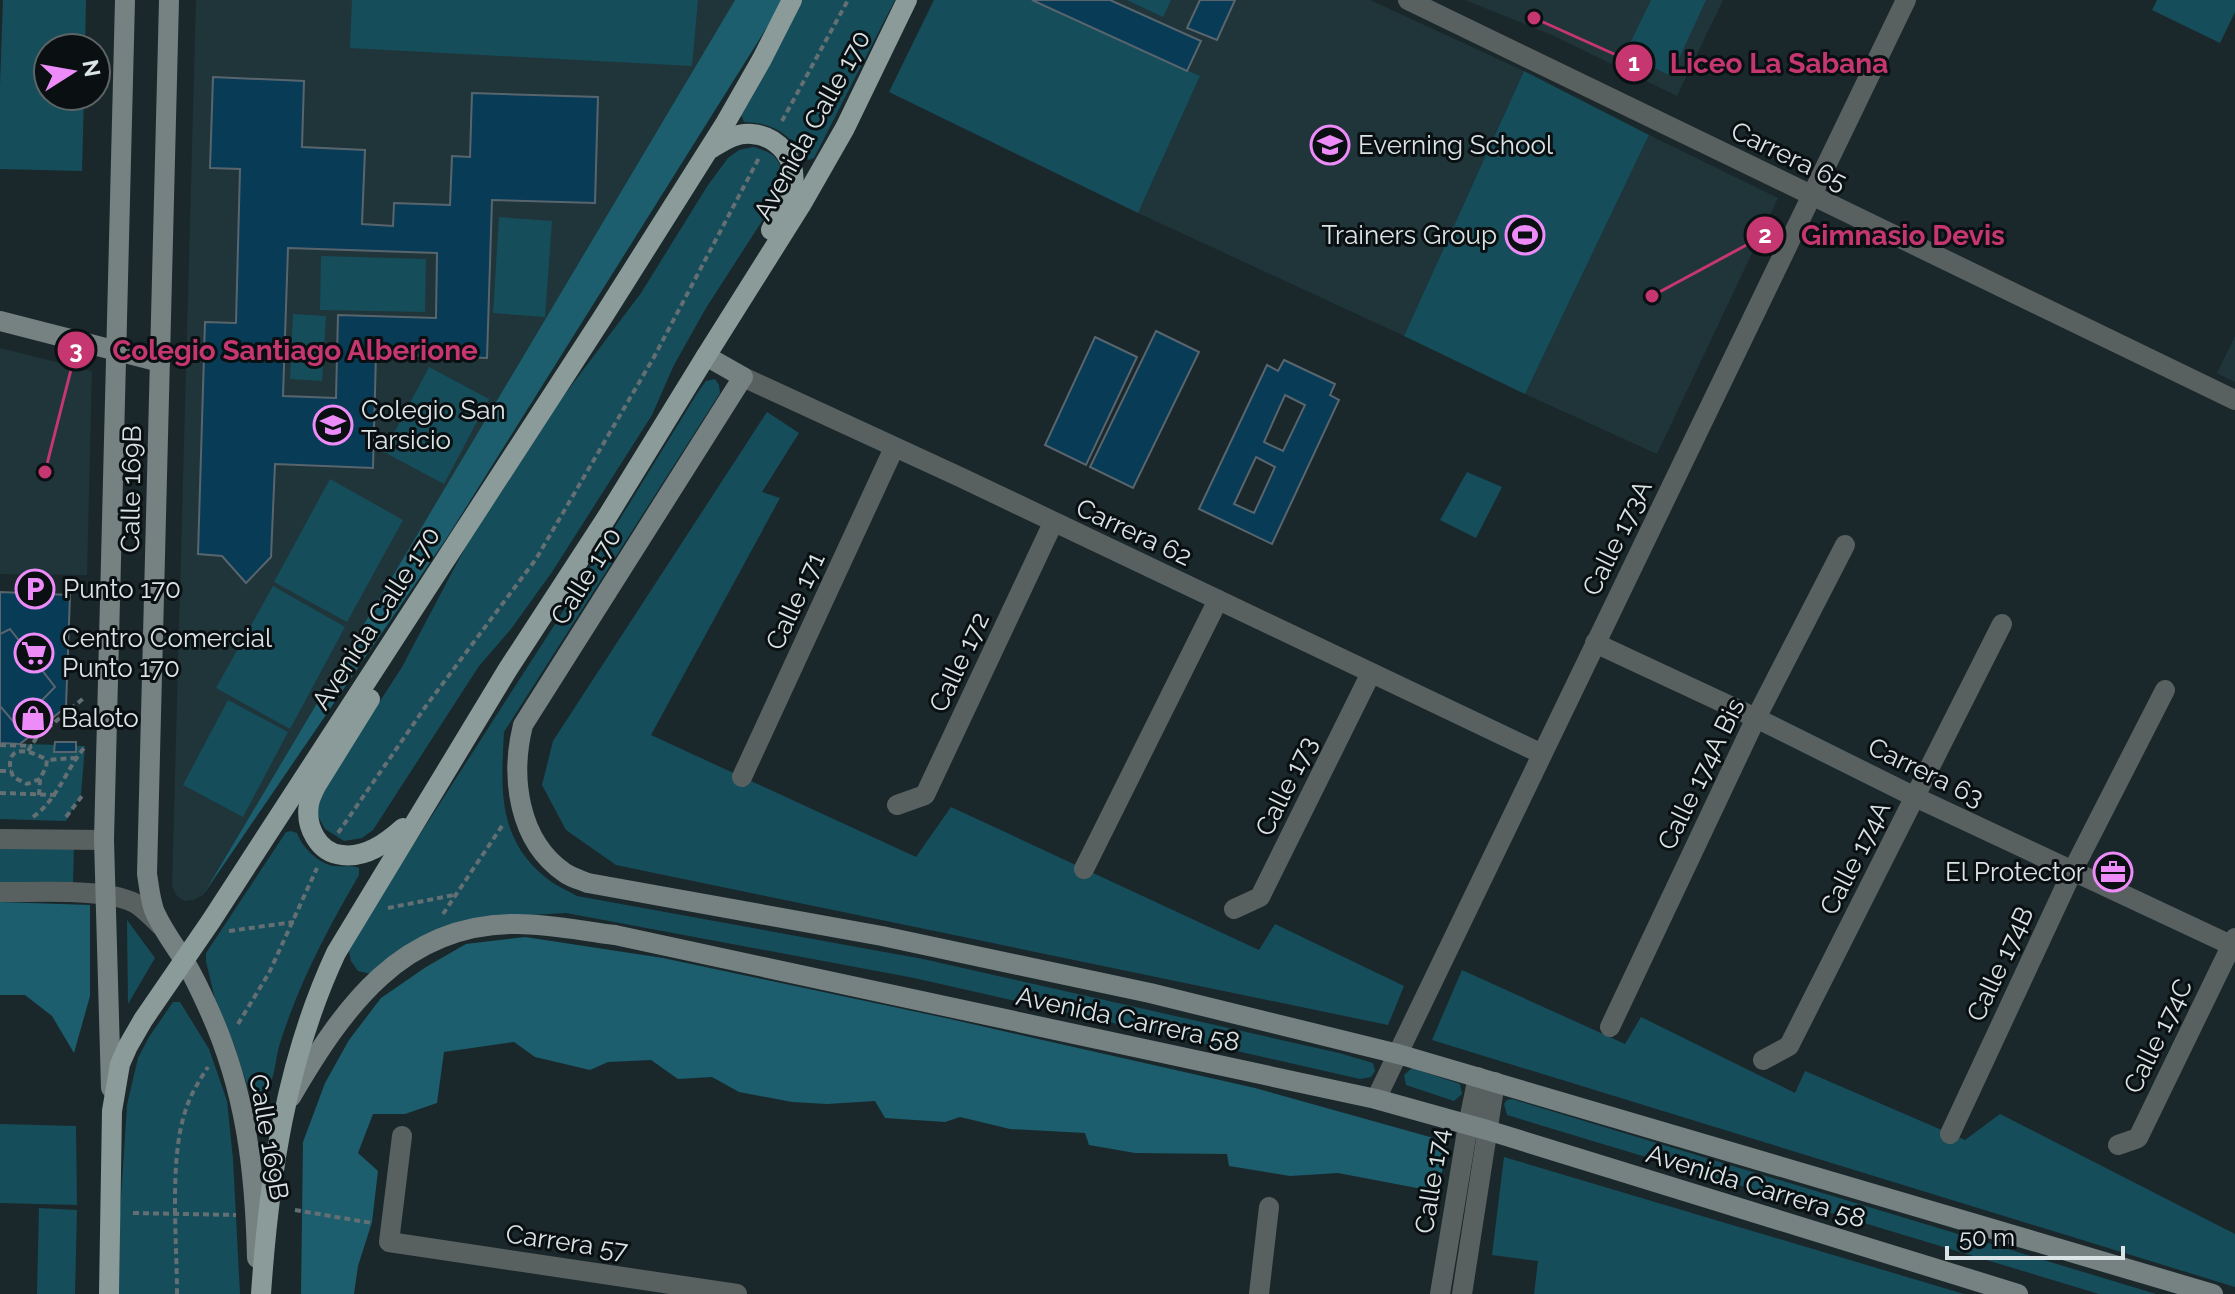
<svg xmlns="http://www.w3.org/2000/svg" width="2235" height="1294" viewBox="0 0 2235 1294" font-family="Raleway,sans-serif">
<style>
.built{fill:#1f353a}
.green{fill:#164d5a}
.forest{fill:#1c5e6d}
.building{fill:#083b55;stroke:#59656e;stroke-width:2;fill-rule:evenodd}
.lines{fill:none;stroke-linecap:round;stroke-linejoin:round}
.path{stroke:#636f73;stroke-width:4;stroke-dasharray:6 4;stroke-linecap:butt}
.street{stroke:#596060;stroke-width:20}
.secondary{stroke:#768181;stroke-width:20}
.primary{stroke:#8b9b9a;stroke-width:20}
.labels{text-anchor:middle;dominant-baseline:central;stroke-width:6;stroke-linejoin:round;paint-order:stroke}
.street-label{font-size:26px;fill:#dae3e5;stroke:#0a1012}
.poi-label{font-size:26px;fill:#dae3e5;stroke:#0a1012;text-anchor:start}
.leader{fill:none;stroke:#c63670;stroke-width:3}
.callout-dot{fill:#c63670;stroke:#0a1012;stroke-width:3}
.mark-label{font-size:24px;text-anchor:middle;font-weight:bold;fill:#fff}
.callout-label{font-size:28px;text-anchor:middle;font-weight:bold;fill:#c63670;stroke:#0a1012;stroke-width:6;stroke-linejoin:round;paint-order:stroke}
</style>
<rect width="100%" height="100%" fill="#1a282c"/>
<!-- built -->
<g class="built">
<path d="M 196,0 L 735,0 L 203,895 L 194,900 L 184,901 L 177,896 L 172,887 Z"/>
<path d="M 1032,0 L 1370,0 L 1524,71 L 1404,336 L 1138,213 L 1200,76 Z"/>
<path d="M 1465,0 L 1723,0 L 1677,96 L 1552,35 Z"/>
<path d="M 1649,135 L 1778,198 L 1657,454 L 1525,394 Z"/>
<path d="M 2235,336 L 2235,382 L 2217,373 Z"/>
<path d="M 0,348 L 92,371 L 87,575 L 0,574 Z"/>
</g>
<!-- green -->
<g class="green">
<path d="M 3,0 L 86,0 L 85,48 L 48,48 L 48,96 L 84,96 L 82,171 L 0,169 L 0,85 Z"/>
<path d="M 352,0 L 698,0 L 692,66 L 350,48 Z"/>
<path d="M 802,0 L 895,0 L 814,158 L 809,160 L 803,158 C 792,134 770,122 744,122 L 741,115 Z"/>
<path d="M 934,0 L 1032,0 L 1200,76 L 1138,213 L 889,92 Z"/>
<path d="M 1127,0 L 1171,0 L 1163,17 Z"/>
<path d="M 1651,0 L 1706,0 L 1671,76 L 1625,54 Z"/>
<path d="M 2157,0 L 2235,0 L 2235,12 L 2220,43 L 2152,10 Z"/>
<path d="M 1524,71 L 1649,135 L 1525,394 L 1404,336 Z"/>
<path d="M 753,147 C 780,154 783,164 782,190 L 706,308 L 674,365 L 652,415 L 552,572 L 511,629 L 479,666 L 373,830 L 362,838 L 344,841 L 325,829 L 318,816 L 318,806 L 328,782 L 402,667 L 467,544 L 562,398 L 641,293 L 708,185 L 728,158 L 739,150 Z"/>
<path d="M 499,217 L 552,221 L 545,317 L 493,313 Z"/>
<path d="M 321,256 L 426,259 L 425,312 L 320,310 Z"/>
<path d="M 293,314 L 326,316 L 322,381 L 290,379 Z"/>
<path d="M 429,367 L 489,399 L 444,484 L 384,452 Z"/>
<path d="M 715,379 L 719,385 L 720,393 L 504,732 C 501,789 497,837 545,877 C 554,885 567,890 577,896 L 923,959 L 1339,1053 L 1373,1063 L 1375,1071 L 1371,1077 L 1360,1079 L 914,978 L 566,913 L 495,917 L 444,927 L 388,958 L 371,974 L 358,971 L 351,961 L 349,951 L 381,895 L 557,621 L 698,392 L 706,381 Z"/>
<path d="M 767,412 L 799,433 L 762,492 L 780,498 L 651,735 L 916,857 L 951,807 L 1259,950 L 1275,924 L 1404,986 L 1388,1025 L 616,865 L 566,830 L 542,785 L 553,741 Z"/>
<path d="M 1467,472 L 1502,487 L 1476,538 L 1440,520 Z"/>
<path d="M 330,479 L 403,520 L 347,622 L 274,582 Z"/>
<path d="M 273,586 L 345,627 L 290,729 L 216,688 Z"/>
<path d="M 228,700 L 288,732 L 243,817 L 183,785 Z"/>
<path d="M 0,743 L 85,746 L 81,794 L 66,821 L 0,819 Z"/>
<path d="M 291,831 L 297,833 C 302,847 318,863 333,866 C 343,867 351,865 359,868 L 359,875 C 328,928 299,983 280,1043 C 275,1059 275,1084 263,1095 L 255,1095 L 248,1088 L 234,1044 L 217,1008 L 206,961 L 206,953 L 286,832 Z"/>
<path d="M 74,844 L 73,885 L 0,882 L 0,845 Z"/>
<path d="M 127,920 L 155,958 L 128,1004 Z"/>
<path d="M 1462,970 L 1625,1044 L 1641,1017 L 1795,1093 L 1805,1071 L 1965,1140 L 2000,1114 L 2235,1234 L 2235,1287 L 1432,1040 Z"/>
<path d="M 173,1002 L 180,1002 L 209,1049 L 227,1101 L 233,1159 L 240,1294 L 119,1294 L 120,1213 L 127,1105 L 138,1058 L 149,1037 Z"/>
<path d="M 1412,1068 L 1460,1084 L 1462,1094 L 1454,1101 L 1406,1085 L 1404,1075 Z"/>
<path d="M 1512,1099 L 2156,1294 L 2099,1294 L 1507,1115 L 1504,1104 L 1507,1100 Z"/>
<path d="M 0,1124 L 76,1126 L 77,1205 L 0,1203 Z"/>
<path d="M 1504,1157 L 1964,1294 L 1534,1294 L 1538,1261 L 1492,1255 Z"/>
<path d="M 39,1208 L 77,1210 L 75,1294 L 37,1294 Z"/>
</g>
<!-- forest -->
<g class="forest">
<path d="M 735,0 L 784,0 L 448,536 L 203,895 Z"/>
<path d="M 0,902 L 90,905 L 90,996 L 74,1053 L 52,1016 L 25,995 L 0,995 Z"/>
<path d="M 525,937 L 663,958 L 950,1019 L 1255,1088 L 1448,1142 L 1438,1192 L 1338,1173 L 1290,1176 L 1229,1166 L 1227,1154 L 1135,1153 L 1089,1145 L 1085,1133 L 1010,1129 L 960,1117 L 945,1122 L 885,1118 L 875,1101 L 827,1104 L 792,1102 L 739,1092 L 712,1077 L 678,1079 L 651,1060 L 608,1062 L 590,1070 L 535,1057 L 514,1042 L 444,1052 L 437,1103 L 405,1114 L 373,1114 L 358,1153 L 378,1171 L 372,1222 L 358,1266 L 354,1294 L 301,1294 L 303,1142 L 325,1083 L 349,1040 L 381,998 L 426,967 L 466,944 Z"/>
</g>
<!-- building -->
<g class="building">
<path d="M 1032,0 L 1110,0 L 1201,41 L 1187,71 Z"/>
<path d="M 1200,0 L 1235,0 L 1217,40 L 1187,28 Z"/>
<path d="M 213,77 L 304,81 L 302,147 L 365,150 L 362,224 L 393,226 L 394,203 L 450,205 L 452,156 L 470,157 L 472,93 L 598,97 L 595,203 L 492,200 L 487,358 L 376,354 L 373,468 L 275,464 L 271,557 L 246,583 L 222,556 L 198,554 L 205,322 L 236,323 L 240,169 L 210,168 ZM 288,248 L 437,253 L 436,318 L 338,315 L 336,398 L 283,396 Z"/>
<path d="M 1156,331 L 1199,352 L 1133,488 L 1090,467 Z"/>
<path d="M 1095,337 L 1137,357 L 1086,465 L 1045,445 Z"/>
<path d="M 1284,360 L 1335,384 L 1330,395 L 1339,400 L 1272,544 L 1199,509 L 1267,365 L 1278,371 ZM 1285,395 L 1305,405 L 1283,451 L 1264,442 ZM 1256,457 L 1275,467 L 1254,513 L 1234,504 Z"/>
<path d="M 0,592 L 70,595 L 66,707 L 20,744 L 0,743 Z"/>
<path d="M 10,629 L 55,687 L 17,726 L 0,706 L 0,634 Z"/>
<path d="M 55,742 L 76,742 L 76,752 L 54,752 Z"/>
</g>
<g class="lines">
<!-- path -->
<g class="path">
<path d="M 782,121 L 848,0"/>
<path d="M 0,745 L 32,746"/>
<path d="M 28,751 L 37,737 L 85,697"/>
<path d="M 0,771 L 11,771"/>
<path d="M 40,779 L 27,784 L 13,777 C 12,773 10,769 10,764 C 10,742 37,754 47,760"/>
<path d="M 0,793 L 56,795"/>
<path d="M 39,795 L 40,779 L 46,767 L 47,760 L 75,758"/>
<path d="M 33,817 C 58,799 65,771 84,748"/>
<path d="M 66,817 L 82,796"/>
<path d="M 338,833 L 426,706 L 536,559 L 654,357 L 760,156"/>
<path d="M 388,908 L 454,895"/>
<path d="M 443,914 L 504,823"/>
<path d="M 229,931 L 294,922"/>
<path d="M 238,1024 L 269,973 L 317,868"/>
<path d="M 295,1210 L 372,1223"/>
<path d="M 133,1213 L 236,1215"/>
<path d="M 177,1294 C 177,1241 169,1161 185,1112 C 190,1095 199,1081 208,1067"/>
</g>
<!-- street -->
<g class="street">
<path d="M 1408,0 L 2235,400"/>
<path d="M 743,377 L 960,477 L 1542,754"/>
<path d="M 1595,643 L 1756,718 L 1915,797 L 2235,947"/>
<path d="M 742,777 L 894,448"/>
<path d="M 897,805 L 925,795 L 1053,523"/>
<path d="M 0,839 L 104,840"/>
<path d="M 1084,869 L 1218,600"/>
<path d="M 0,892 C 34,893 110,887 138,905 C 146,911 154,919 161,926"/>
<path d="M 1234,909 L 1260,897 L 1371,673"/>
<path d="M 1610,1027 L 1756,718 L 1845,545"/>
<path d="M 1763,1060 L 1789,1046 L 2002,624"/>
<path d="M 1376,1099 L 1906,0"/>
<path d="M 1950,1134 L 2073,870 L 2165,690"/>
<path d="M 402,1136 L 389,1242 L 737,1294"/>
<path d="M 2118,1145 L 2138,1138 L 2235,938"/>
<path d="M 1259,1294 L 1269,1207"/>
<path d="M 1440,1294 L 1468,1125 L 1478,1077"/>
<path d="M 1462,1294 L 1495,1082"/>
</g>
<!-- secondary -->
<g class="secondary">
<path d="M 169,0 L 147,874 C 149,886 150,898 154,910 C 161,927 172,942 182,957 C 193,974 202,994 210,1012 C 246,1092 255,1171 257,1258"/>
<path d="M 0,321 L 160,362"/>
<path d="M 706,356 L 743,377 L 523,725 C 510,777 518,841 565,873 C 572,878 581,880 588,883 L 882,936 L 1150,993 L 1398,1054 L 2213,1294"/>
<path d="M 111,1088 L 104,840 L 125,0"/>
<path d="M 291,1097 C 343,1008 402,923 517,924 C 549,924 583,931 615,935 L 1376,1099 L 1487,1130 L 2018,1294"/>
</g>
<!-- primary -->
<g class="primary">
<path d="M 712,148 C 724,141 737,132 752,134 C 778,136 797,159 793,186 C 791,201 778,216 771,230"/>
<path d="M 370,699 L 316,786 C 313,792 310,798 309,804 C 305,826 318,853 342,855 C 366,858 386,843 403,828"/>
<path d="M 109,1294 L 112,1111 L 120,1064 L 128,1046 L 143,1020 L 211,921 L 601,320 L 726,122 L 762,59 L 792,0"/>
<path d="M 261,1294 C 269,1177 286,1060 336,953 L 508,669 L 607,517 L 706,356 L 801,205 L 845,128 L 907,0"/>
</g>
</g>
<!-- icons -->
<defs>
<symbol id="school-ring" viewBox="-11 -11 22 22"><circle r="9.5" fill="#0a1012" stroke="#ed8cf9" stroke-width="1.5"/><path d="M0-5L7-2L0 1L-7-2ZM-4 1L0 2.5L4 1V4Q0 6-4 4Z" fill="#ed8cf9"/></symbol>
<symbol id="stadium-ring" viewBox="-11 -11 22 22"><circle r="9.5" fill="#0a1012" stroke="#ed8cf9" stroke-width="1.5"/><path d="M0-5a6.5 5 0 1 0 0 10a6.5 5 0 1 0 0-10ZM-3.5-1.8h7v3.6h-7Z" fill="#ed8cf9"/></symbol>
<symbol id="parking-ring" viewBox="-11 -11 22 22"><circle r="9.5" fill="#0a1012" stroke="#ed8cf9" stroke-width="1.5"/><path d="M-3.5-5.5H1a3.5 3.5 0 0 1 0 7H-1V5.5H-3.5ZM-1-3.4V-.6H.8a1.4 1.4 0 0 0 0-2.8Z" fill="#ed8cf9"/></symbol>
<symbol id="supermarket-ring" viewBox="-11 -11 22 22"><circle r="9.5" fill="#0a1012" stroke="#ed8cf9" stroke-width="1.5"/><path d="M-6-5.5h2.5l.6 2H6L4.5 2H-2.5L-4.4-4H-6ZM-1.5 3.2a1.3 1.3 0 1 0 .1 0ZM3 3.2a1.3 1.3 0 1 0 .1 0Z" fill="#ed8cf9"/></symbol>
<symbol id="shop-ring" viewBox="-11 -11 22 22"><circle r="9.5" fill="#0a1012" stroke="#ed8cf9" stroke-width="1.5"/><path d="M-5-2.5h2.3a2.7 3.5 0 0 1 5.4 0H5L5.5 6h-11ZM-1.5-2.5h3a1.5 2.3 0 0 0-3 0Z" fill="#ed8cf9"/></symbol>
<symbol id="office-ring" viewBox="-11 -11 22 22"><circle r="9.5" fill="#0a1012" stroke="#ed8cf9" stroke-width="1.5"/><path d="M-6-3h4V-5.5h4V-3h4V5H-6ZM-1-4.5V-3h2v-1.5ZM-6 0V1H6V0Z" fill="#ed8cf9"/></symbol>
</defs>
<g fill-rule="evenodd">
<use href="#school-ring" x="1308" y="123" width="44" height="44"/>
<use href="#stadium-ring" x="1503" y="213" width="44" height="44"/>
<use href="#school-ring" x="311" y="403" width="44" height="44"/>
<use href="#parking-ring" x="13" y="567" width="44" height="44"/>
<use href="#supermarket-ring" x="12" y="631" width="44" height="44"/>
<use href="#shop-ring" x="11" y="696" width="44" height="44"/>
<use href="#office-ring" x="2091" y="850" width="44" height="44"/>
</g>
<g class="labels">
<!-- street labels -->
<g class="street-label">
<text transform="translate(812 125) rotate(-61)">Avenida Calle 170</text>
<text transform="translate(1789 156) rotate(26)">Carrera 65</text>
<text transform="translate(131 489) rotate(-89)">Calle 169B</text>
<text transform="translate(1134 532) rotate(25)">Carrera 62</text>
<text transform="translate(1617 538) rotate(-64)">Calle 173A</text>
<text transform="translate(586 576) rotate(-58)">Calle 170</text>
<text transform="translate(795 601) rotate(-65)">Calle 171</text>
<text transform="translate(376 618) rotate(-57)">Avenida Calle 170</text>
<text transform="translate(959 662) rotate(-65)">Calle 172</text>
<text transform="translate(1926 772) rotate(26)">Carrera 63</text>
<text transform="translate(1701 774) rotate(-64)">Calle 174A Bis</text>
<text transform="translate(1286 786) rotate(-64)">Calle 173</text>
<text transform="translate(1855 858) rotate(-63)">Calle 174A</text>
<text transform="translate(2000 964) rotate(-65)">Calle 174B</text>
<text transform="translate(1128 1019) rotate(12)">Avenida Carrera 58</text>
<text transform="translate(2158 1036) rotate(-64)">Calle 174C</text>
<text transform="translate(269 1137) rotate(80)">Calle 169B</text>
<text transform="translate(1432 1181) rotate(-81)">Calle 174</text>
<text transform="translate(1756 1186) rotate(17)">Avenida Carrera 58</text>
<text transform="translate(567 1242) rotate(8)">Carrera 57</text>
</g>
<!-- poi labels -->
<g class="poi-label">
<text x="1358" y="145">Everning School</text>
<text x="1497" y="235" text-anchor="end">Trainers Group</text>
<text x="361" y="410">Colegio San<tspan x="361" dy="30">Tarsicio</tspan></text>
<text x="63" y="589">Punto 170</text>
<text x="62" y="638">Centro Comercial<tspan x="62" dy="30">Punto 170</tspan></text>
<text x="61" y="718">Baloto</text>
<text x="2085" y="872" text-anchor="end">El Protector</text>
</g>
</g>
<!-- callouts -->
<path class="leader" d="M1534 18L1634 63M1652 296L1765 235M45 472L76 350"/>
<g class="callout-dot">
<circle cx="1534" cy="18" r="8"/>
<circle cx="1652" cy="296" r="8"/>
<circle cx="45" cy="472" r="8"/>
<circle cx="1634" cy="63" r="20"/>
<circle cx="1765" cy="235" r="20"/>
<circle cx="76" cy="350" r="20"/>
</g>
<g class="mark-label">
<text x="1634" y="71">1</text>
<text x="1765" y="243">2</text>
<text x="76" y="358">3</text>
</g>
<g class="callout-label">
<text x="1779" y="73">Liceo La Sabana</text>
<text x="1903" y="245">Gimnasio Devis</text>
<text x="295" y="360">Colegio Santiago Alberione</text>
</g>
<!-- north arrow -->
<g transform="translate(72 72) rotate(79)"><circle r="38" fill="#0a1012" stroke="#5d6466" stroke-width="2"/>
<path d="M0-6L14 30L0 20L-14 30Z" fill="#ed8cf9"/>
<text y="-12" font-size="22" font-weight="bold" text-anchor="middle" fill="#dae3e5">N</text>
</g>
<!-- scale -->
<path d="M1947 1246v12h176v-12" fill="none" stroke="#dae3e5" stroke-width="4"/>
<text x="1959" y="1246" font-size="24" fill="#dae3e5" stroke="#0a1012" stroke-width="6" paint-order="stroke">50 m</text>
</svg>
